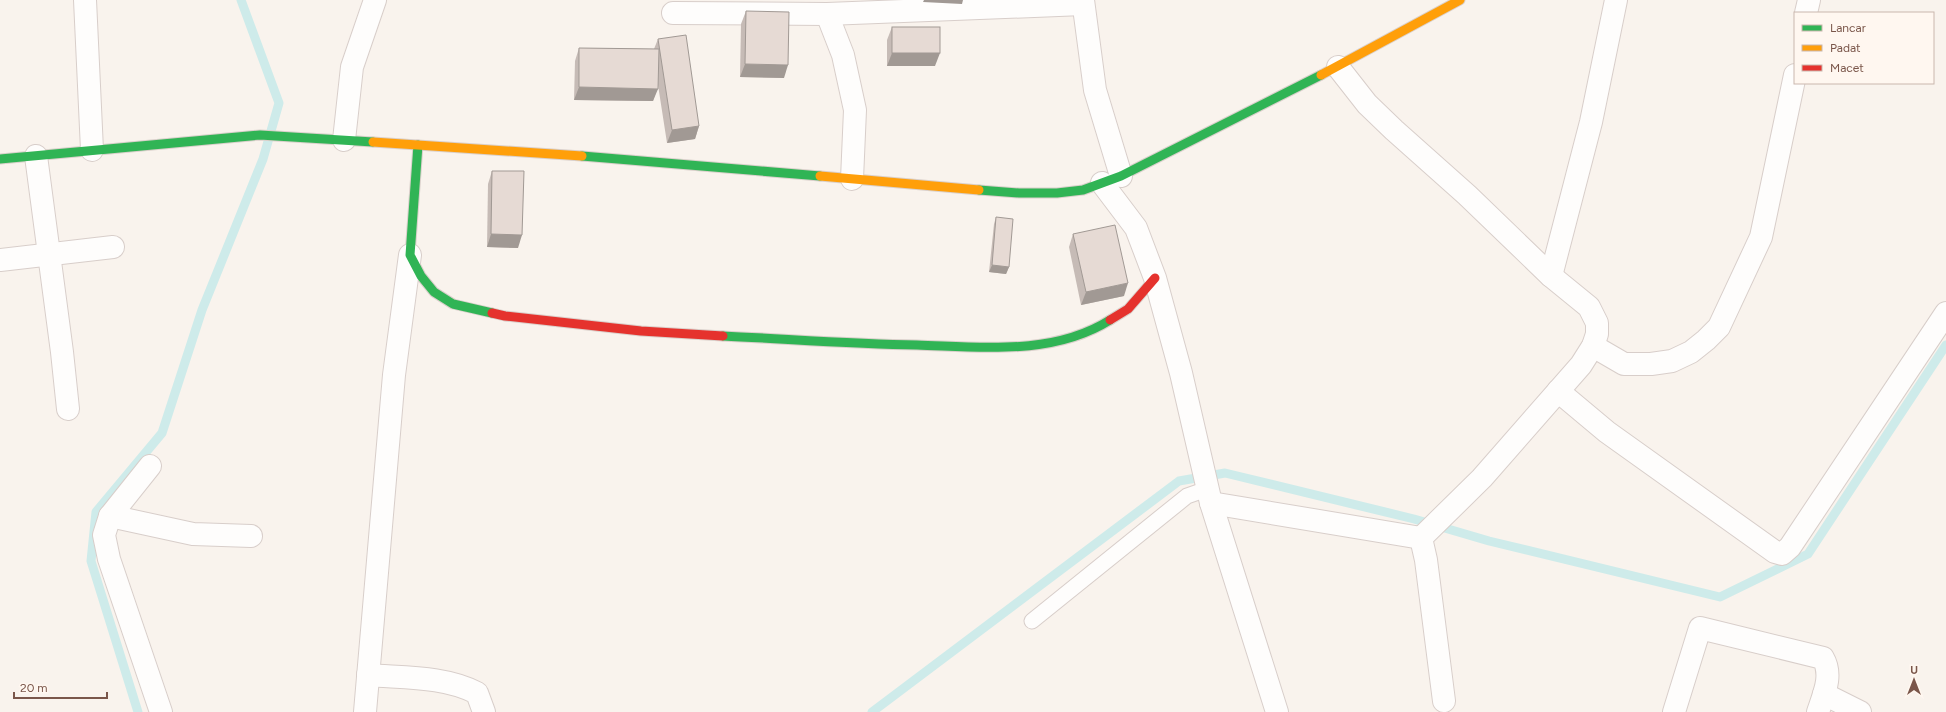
<svg xmlns="http://www.w3.org/2000/svg" width="1946" height="712" viewBox="0 0 1946 712" font-family="Figtree,sans-serif">
<style>
.lines{fill:none;stroke-linecap:round;stroke-linejoin:round}
.stream{stroke:#ceebea;stroke-width:9}
.lane-casing{stroke:#d8ceca;stroke-width:17}
.street-casing{stroke:#d8ceca;stroke-width:24}
.fast-casing{stroke:#dad0cb;stroke-width:11}
.slow-casing{stroke:#dad0cb;stroke-width:11}
.jam-casing{stroke:#dad0cb;stroke-width:11}
.lane{stroke:#fefdfc;stroke-width:15}
.street{stroke:#fefdfc;stroke-width:22}
.fast{stroke:#30b455;stroke-width:9}
.slow{stroke:#ff9f0a;stroke-width:9}
.jam{stroke:#e5322d;stroke-width:9}
.wall{fill:#c6bbb6}
.shaded-wall{fill:#a19994}
.building{fill:#e6dad4;stroke:#a19994}
</style>
<rect width="100%" height="100%" fill="#f9f3ed"/>
<g class="lines">
<!-- stream -->
<g class="stream">
<path d="M 138,712 L 91,561 L 96,512 L 162,433 L 202,310 L 263,159 L 279,103 L 241,0"/>
<path d="M 872,712 L 1179,481 L 1225,473 L 1414,519 L 1489,541 L 1720,597 L 1808,554 L 1946,345"/>
</g>
<defs>
<path id="lane" d="M 1032,621 L 1187,496 L 1207,489"/>
<g id="street">
<path d="M 85,0 L 92,150"/>
<path d="M 1083,0 L 1095,90 L 1121,176"/>
<path d="M 673,13 L 827,14 L 1083,4"/>
<path d="M 1806,13 L 1809,0"/>
<path d="M 827,14 L 843,55 L 855,110 L 852,179"/>
<path d="M 1338,67 L 1367,104 L 1394,130 L 1467,195 L 1551,276 L 1589,307 L 1597,323 L 1597,334 L 1593,346 L 1581,365 L 1482,478 L 1421,538"/>
<path d="M 344,140 L 352,67 L 375,0"/>
<path d="M 36,156 L 62,352 L 68,409"/>
<path d="M 1102,183 L 1136,228 L 1155,278 L 1181,373 L 1211,503 L 1277,712"/>
<path d="M 0,260 L 113,247"/>
<path d="M 1551,276 L 1591,122 L 1616,0"/>
<path d="M 1593,346 L 1624,364 L 1651,364 L 1672,361 L 1691,352 L 1706,340 L 1719,327 L 1761,237 L 1795,75"/>
<path d="M 1558,391 L 1607,432 L 1775,552 L 1782,554 L 1790,547 L 1946,313"/>
<path d="M 150,466 L 110,516 L 104,535 L 109,559 L 161,712"/>
<path d="M 1211,503 L 1421,538"/>
<path d="M 110,516 L 193,534 L 251,536"/>
<path d="M 1421,538 L 1426,560 L 1444,701"/>
<path d="M 368,675 C 404,678 445,676 477,693 L 484,712"/>
<path d="M 1824,694 L 1860,712"/>
<path d="M 365,712 L 394,375 L 410,255"/>
<path d="M 1674,712 L 1700,628 L 1823,658 C 1833,675 1824,694 1818,712"/>
</g>
<g id="fast">
<path d="M 418,145 L 410,255 L 421,276 L 434,292 L 453,304 L 492,313"/>
<path d="M 582,156 L 820,176"/>
<path d="M 0,159 L 260,135 L 373,142"/>
<path d="M 979,190 L 1019,193 L 1057,193 L 1083,190 L 1121,176 L 1321,75"/>
<path d="M 723,336 C 788,339 852,344 917,345 C 981,347 1053,356 1110,320"/>
</g>
<g id="slow">
<path d="M 1321,75 L 1460,0"/>
<path d="M 373,142 L 582,156"/>
<path d="M 820,176 L 979,190"/>
</g>
<g id="jam">
<path d="M 492,313 L 505,316 L 641,331 L 723,336"/>
<path d="M 1110,320 L 1128,309 L 1155,278"/>
</g>
</defs>
<!-- lane casing -->
<use href="#lane" class="lane-casing"/>
<!-- street casing -->
<use href="#street" class="street-casing"/>
<!-- fast casing -->
<use href="#fast" class="fast-casing"/>
<!-- slow casing -->
<use href="#slow" class="slow-casing"/>
<!-- jam casing -->
<use href="#jam" class="jam-casing"/>
<!-- lane -->
<use href="#lane" class="lane"/>
<!-- street -->
<use href="#street" class="street"/>
<!-- fast -->
<use href="#fast" class="fast"/>
<!-- slow -->
<use href="#slow" class="slow"/>
<!-- jam -->
<use href="#jam" class="jam"/>
</g>
<!-- wall -->
<g class="wall">
<path d="M 746,11 L 784,78 L 740,77 L 741,24 Z"/>
<path d="M 892,27 L 935,66 L 887,66 L 887,40 Z"/>
<path d="M 658,39 L 699,126 L 695,139 L 667,143 L 658,85 L 653,101 L 574,100 L 575,61 L 579,48 L 654,49 Z"/>
<path d="M 492,171 L 518,248 L 487,247 L 488,184 Z"/>
<path d="M 996,217 L 1009,267 L 1006,274 L 989,272 L 994,224 Z"/>
<path d="M 1073,234 L 1124,296 L 1081,305 L 1069,247 Z"/>
</g>
<!-- shaded-wall -->
<g class="shaded-wall">
<path d="M 924,0 L 963,0 L 962,4 L 923,2 Z"/>
<path d="M 892,53 L 940,53 L 935,66 L 887,66 Z"/>
<path d="M 745,64 L 788,65 L 784,78 L 740,77 Z"/>
<path d="M 579,87 L 658,89 L 653,101 L 574,100 Z"/>
<path d="M 699,126 L 695,139 L 667,143 L 672,130 Z"/>
<path d="M 491,234 L 522,235 L 518,248 L 487,247 Z"/>
<path d="M 992,265 L 1009,267 L 1006,274 L 989,272 Z"/>
<path d="M 1128,283 L 1124,296 L 1081,305 L 1086,292 Z"/>
</g>
<!-- building -->
<g class="building">
<path d="M 746,11 L 789,12 L 788,65 L 745,64 Z"/>
<rect x="892" y="27" width="48" height="26"/>
<path d="M 686,35 L 699,126 L 672,130 L 658,39 Z"/>
<path d="M 579,48 L 659,49 L 658,89 L 579,87 Z"/>
<path d="M 492,171 L 524,171 L 522,235 L 491,234 Z"/>
<path d="M 996,217 L 1013,219 L 1009,267 L 992,265 Z"/>
<path d="M 1115,225 L 1128,283 L 1086,292 L 1073,234 Z"/>
</g>
<!-- legend -->
<rect x="1794" y="12" width="140" height="72" fill="#fff7f0" stroke="#cab7ae"/>
<rect x="1802" y="25" width="20" height="6" fill="#30b455" stroke="#cab7ae"/>
<text x="1830" y="32" font-size="12" fill="#7a564a">Lancar</text>
<rect x="1802" y="45" width="20" height="6" fill="#ff9f0a" stroke="#cab7ae"/>
<text x="1830" y="52" font-size="12" fill="#7a564a">Padat</text>
<rect x="1802" y="65" width="20" height="6" fill="#e5322d" stroke="#cab7ae"/>
<text x="1830" y="72" font-size="12" fill="#7a564a">Macet</text>
<!-- north arrow -->
<g transform="translate(1914 680)" stroke="#fff7f0" stroke-width="3" paint-order="stroke">
<path d="M0-3L7 15L0 10L-7 15Z" fill="#7a564a"/>
<text y="-6" font-size="11" font-weight="bold" text-anchor="middle" fill="#7a564a">U</text>
</g>
<!-- scale -->
<path d="M14 692v6h93v-6" fill="none" stroke="#7a564a" stroke-width="2"/>
<text x="20" y="692" font-size="12" fill="#7a564a" stroke="#fff7f0" stroke-width="3" paint-order="stroke">20 m</text>
</svg>
